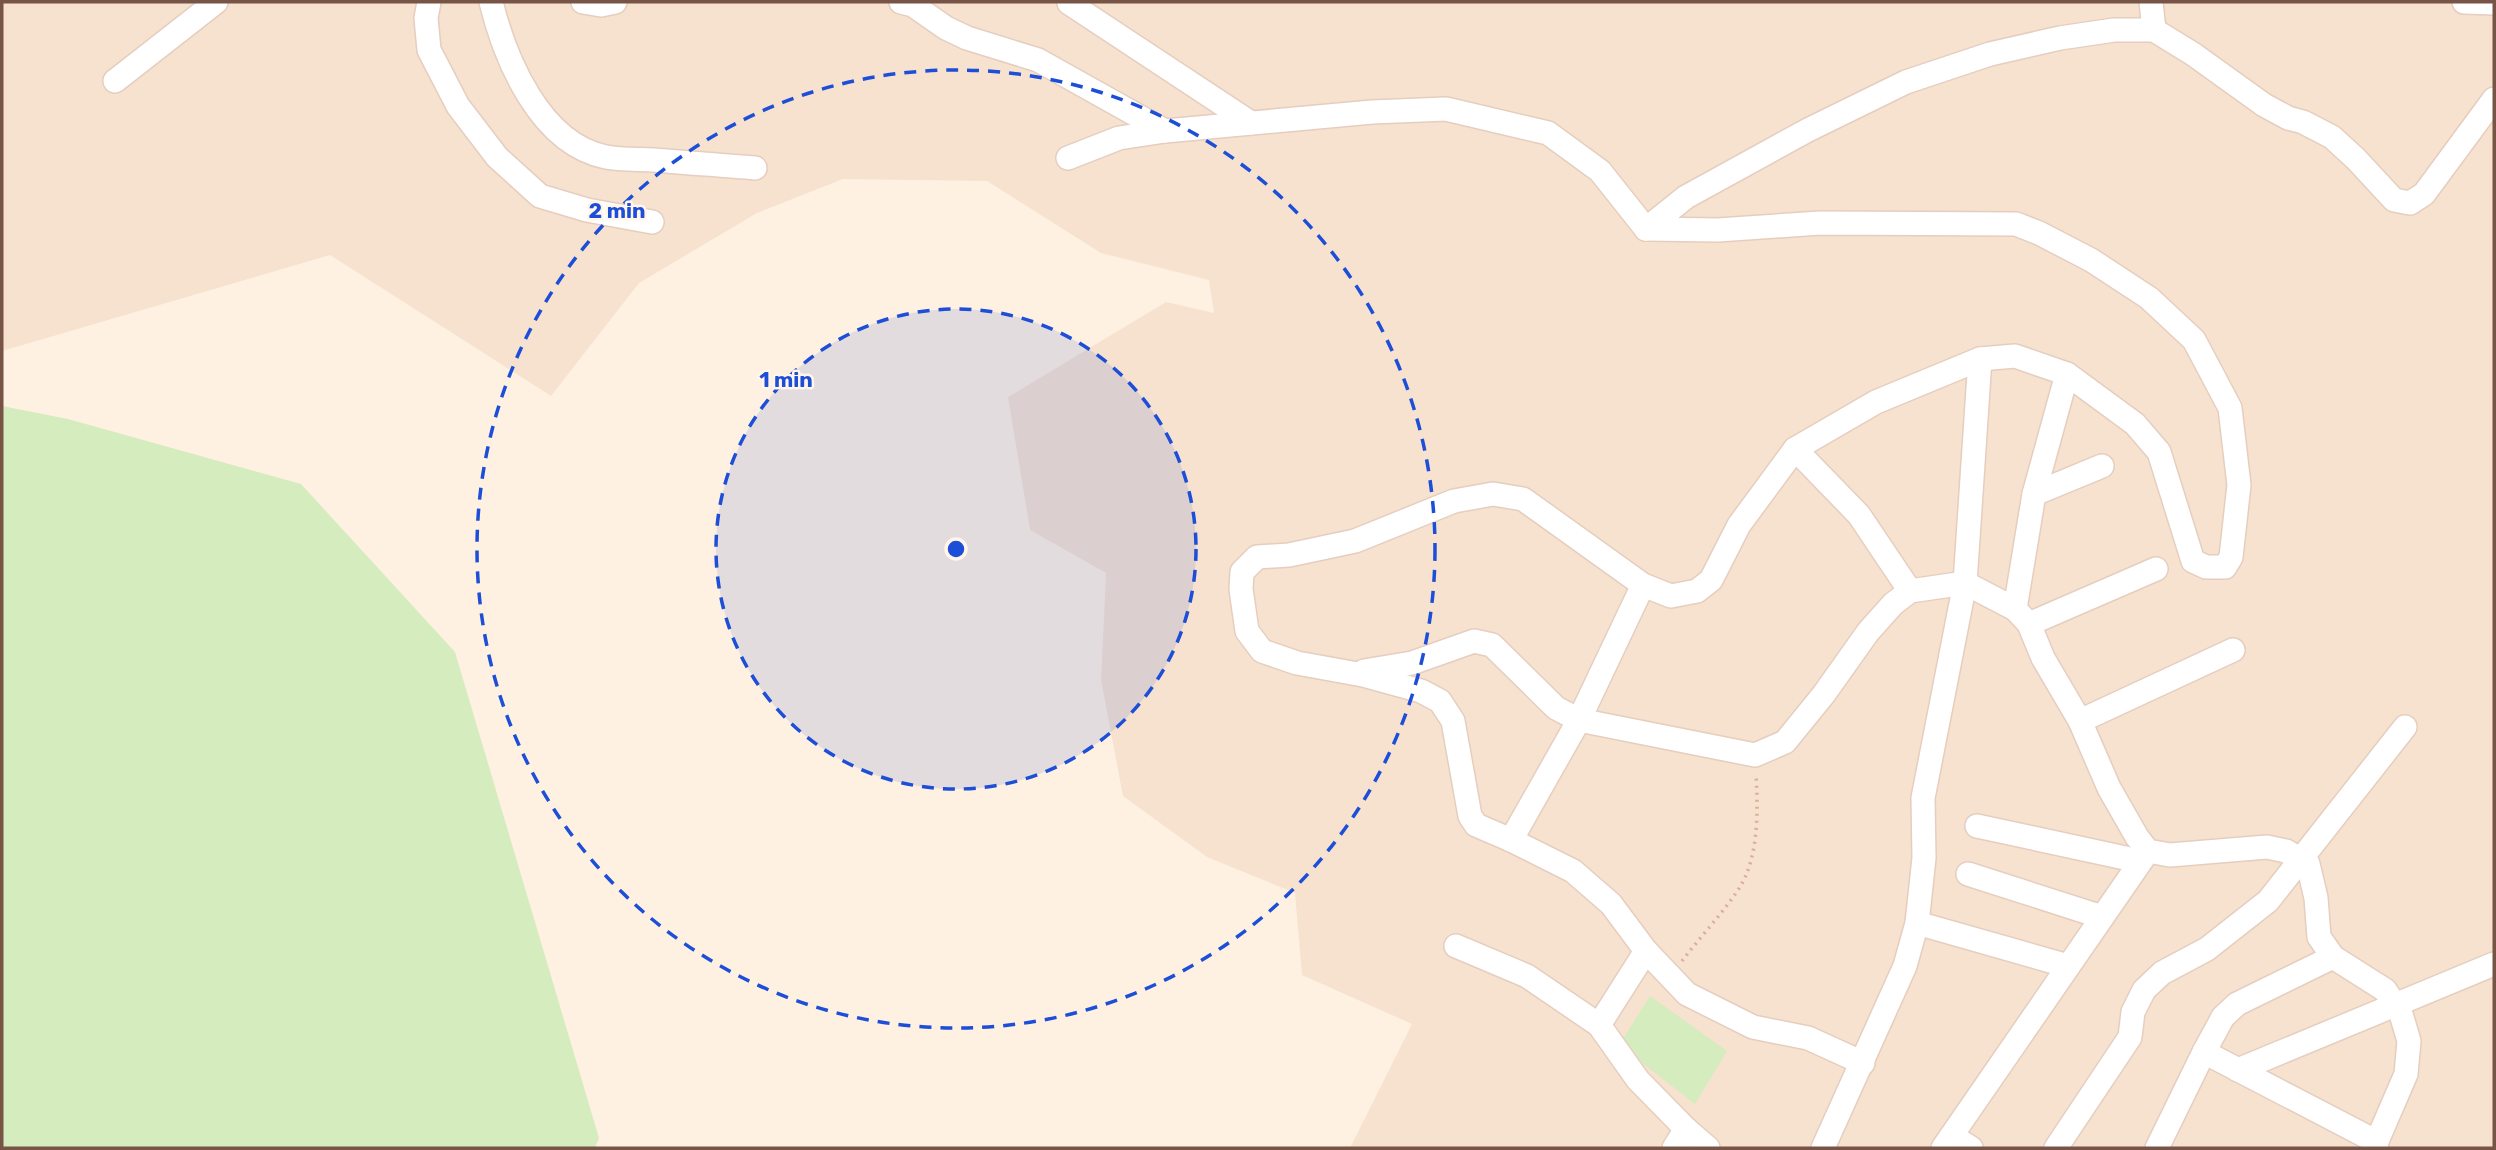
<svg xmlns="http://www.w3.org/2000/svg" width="2496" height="1150" viewBox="0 0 2496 1150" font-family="Rubik,sans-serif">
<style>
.residential{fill:#f6e2cf}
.green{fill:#d5ecbf}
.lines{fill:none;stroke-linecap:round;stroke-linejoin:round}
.minor-casing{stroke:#e5cebf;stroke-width:26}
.path{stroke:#daae9a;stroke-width:3.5;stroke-dasharray:2 5;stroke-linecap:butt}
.minor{stroke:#fff;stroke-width:23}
.ring{fill:none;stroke:#1d4ed8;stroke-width:3.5;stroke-dasharray:12 9}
.centre{fill:#1d4ed8;stroke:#fff5e9;stroke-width:3.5}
.ring-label{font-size:21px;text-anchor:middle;font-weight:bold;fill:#1d4ed8;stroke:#fff5e9;stroke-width:5;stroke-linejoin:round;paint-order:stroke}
</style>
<rect width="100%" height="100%" fill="#fef1e1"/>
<!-- residential -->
<path class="residential" d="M 2,2 L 2494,2 L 2494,1148 L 1350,1148 L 1412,1024 L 1302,975 L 1295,893 L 1207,857 L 1123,796 L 1101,680 L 1106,573 L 1030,530 L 1008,397 L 1166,302 L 1214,313 L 1209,280 L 1101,253 L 987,181 L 843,179 L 757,213 L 639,283 L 551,396 L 330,255 L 2,351 Z"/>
<!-- green -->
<g class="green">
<path d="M 2,406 L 68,419 L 301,484 L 455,652 L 599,1138 L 595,1148 L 2,1148 Z"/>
<path d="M 1650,996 L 1727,1051 L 1695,1104 L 1619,1045 Z"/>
</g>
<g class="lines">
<defs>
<g id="minor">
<path d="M 429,2 L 426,18 L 429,50 L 458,106 L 497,157 L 540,196 L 587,210 L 652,222"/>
<path d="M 491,2 C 505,59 540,144 606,157 C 621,160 638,159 654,160 C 687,163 721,165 755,168"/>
<path d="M 583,2 L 601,5 L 615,2"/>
<path d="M 901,2 L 913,5 L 946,28 L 967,38 L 1038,60 L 1165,131"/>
<path d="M 2151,2 L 2154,30"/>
<path d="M 2464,2 L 2494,3"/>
<path d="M 1069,3 L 1251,123"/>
<path d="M 115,81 L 216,2"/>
<path d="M 1068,158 L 1119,138 L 1165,131 L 1372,112 L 1446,109 L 1548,133 L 1600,171 L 1646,229"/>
<path d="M 1646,229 L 1718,230 L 1820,223 L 2016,224 L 2039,233 L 2091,260 L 2149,298 L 2194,340 L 2230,408 L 2239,485 L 2231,557 L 2225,567 L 2206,567 L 2193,561 L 2159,452 L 2135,424 L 2067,374 L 2015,356 L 1980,359 L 1876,402 L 1795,449 L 1739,525 L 1711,580 L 1697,591 L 1671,596 L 1643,585 L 1523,499 L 1493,494 L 1454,501 L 1355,541 L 1289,555 L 1257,557 L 1242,572 L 1241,589 L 1247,631 L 1262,651 L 1297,663 L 1363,675 L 1421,691 L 1440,701 L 1453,721 L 1470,816 L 1476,825 L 1511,840 L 1573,871 L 1611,904 L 1646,951 L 1687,994 L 1753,1027 L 1808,1038 L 1863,1063"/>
<path d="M 1646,229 L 1686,197 L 1808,130 L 1906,82 L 1990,54 L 2060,38 L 2114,30 L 2154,30 L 2193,54 L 2264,105 L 2288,118 L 2303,122 L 2332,137 L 2356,159 L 2394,200 L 2410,203 L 2424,194 L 2494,99"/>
<path d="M 1795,449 L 1859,515 L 1910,591"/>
<path d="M 2034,494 L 2102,466"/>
<path d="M 2015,609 L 2034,494 L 2067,374"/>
<path d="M 2029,624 L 2156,569"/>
<path d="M 1364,671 L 1412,663 L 1474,641 L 1492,645 L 1556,708 L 1579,720 L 1755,755 L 1785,742 L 1824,694 L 1868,632 L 1893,604 L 1910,591 L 1965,583 L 2015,609 L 2029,624 L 2043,658 L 2080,721 L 2109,788 L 2137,837 L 2148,851 L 2170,855 L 2267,847 L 2286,851 L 2308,864 L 2316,898 L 2319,937 L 2333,957 L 2385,990 L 2401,1014 L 2409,1041 L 2406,1074 L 2374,1148"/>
<path d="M 2080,721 L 2233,650"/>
<path d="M 1977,826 L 2139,861"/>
<path d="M 1511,840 L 1579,720 L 1643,585"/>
<path d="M 1968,874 L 2102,917"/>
<path d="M 1917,923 L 2068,966"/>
<path d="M 1456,946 L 1527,976 L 1599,1025 L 1638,1080 L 1686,1129 L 1708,1148"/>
<path d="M 1599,1025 L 1646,951"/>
<path d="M 2204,1052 L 2377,1142"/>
<path d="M 2238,1070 L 2494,964"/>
<path d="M 1952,1136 L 1971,1148"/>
<path d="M 1674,1148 L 1686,1129"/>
<path d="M 1823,1148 L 1905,966 L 1917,923 L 1924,858 L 1923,798 L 1965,583 L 1980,359"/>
<path d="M 1943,1148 L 2148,851"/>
<path d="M 2056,1148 L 2130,1037 L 2133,1012 L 2144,990 L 2162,973 L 2207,949 L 2268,901 L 2405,727"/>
<path d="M 2157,1148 L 2204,1052 L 2223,1017 L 2237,1004 L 2333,957"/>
</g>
</defs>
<!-- minor casing -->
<use href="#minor" class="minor-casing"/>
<!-- path -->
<path class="path" d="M 1682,961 C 1701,936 1723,913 1740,887 C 1759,856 1758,809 1756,774"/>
<!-- minor -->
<use href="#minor" class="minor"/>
</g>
<!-- distance rings -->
<circle cx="956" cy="549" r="240" fill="#1d4ed8" fill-opacity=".12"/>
<g class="ring">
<circle cx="956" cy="549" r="240"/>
<circle cx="956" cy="549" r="479"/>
</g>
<circle cx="956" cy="549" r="10" class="centre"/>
<g class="ring-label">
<text x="617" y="218">2 min</text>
<text x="786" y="387">1 min</text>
</g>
<!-- border -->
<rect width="2496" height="1150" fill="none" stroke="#775446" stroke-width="7"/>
</svg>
